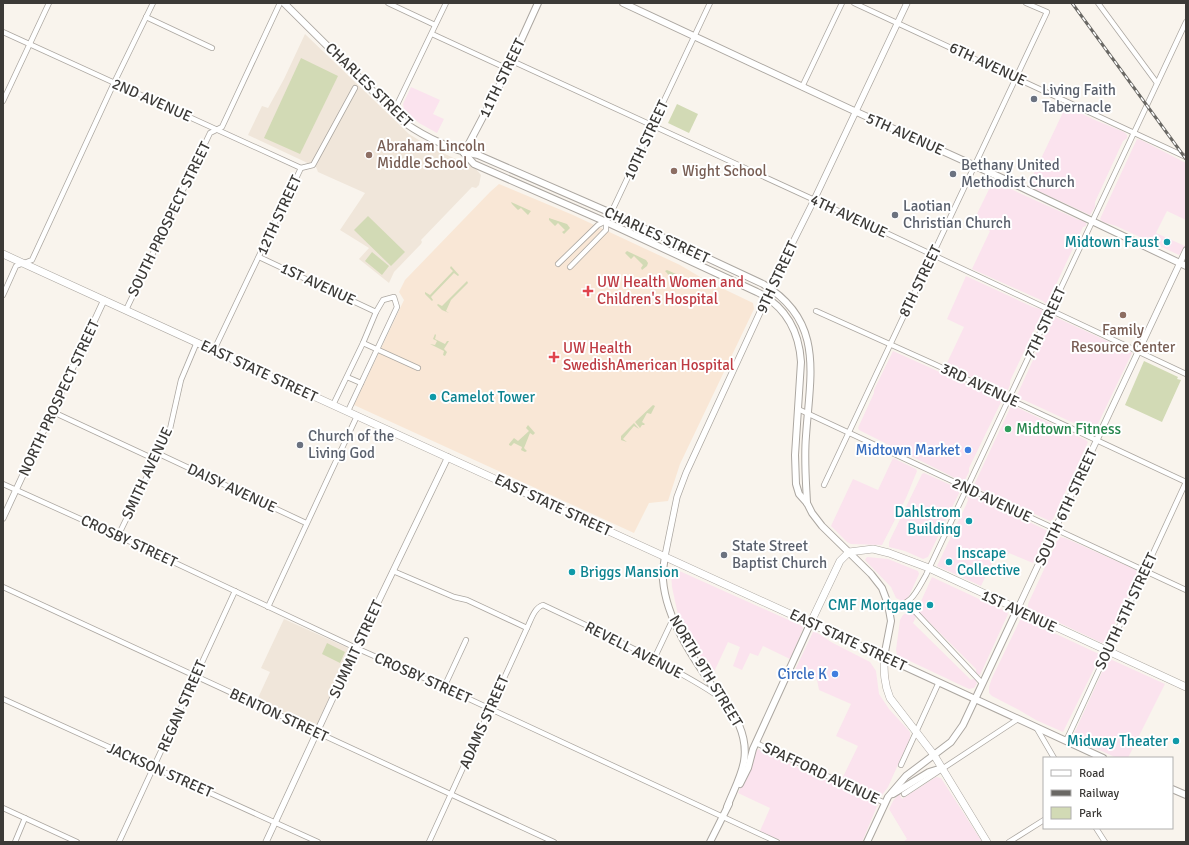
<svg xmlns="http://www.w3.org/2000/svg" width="1189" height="845" viewBox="0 0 1189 845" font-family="Signika,sans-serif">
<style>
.commercial{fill:#fbe3ee}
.built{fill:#f0e6da}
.medical{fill:#f9e7d6}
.green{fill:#d2dab5}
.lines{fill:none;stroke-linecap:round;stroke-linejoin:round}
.minor-casing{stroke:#aca7a1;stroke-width:6}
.tertiary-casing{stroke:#aca7a1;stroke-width:7}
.secondary-casing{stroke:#aca7a1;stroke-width:8}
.primary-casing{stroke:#aca7a1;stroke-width:8}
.minor{stroke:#fff;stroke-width:4.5}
.tertiary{stroke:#fff;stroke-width:5.5}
.secondary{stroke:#fff;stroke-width:6}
.primary{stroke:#fff;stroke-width:7}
.rail-casing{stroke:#6a6864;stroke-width:3}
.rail{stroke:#fff;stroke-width:1.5;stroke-dasharray:4.5;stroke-linecap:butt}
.worship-dot{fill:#6b7280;stroke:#fff;stroke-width:1.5}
.education-dot{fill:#8d6e63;stroke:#fff;stroke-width:1.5}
.culture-dot{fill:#0f9aa8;stroke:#fff;stroke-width:1.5}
.health-dot{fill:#e0444e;stroke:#fff;stroke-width:1.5}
.leisure-dot{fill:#2e9e5b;stroke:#fff;stroke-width:1.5}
.shop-dot{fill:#3f7fe0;stroke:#fff;stroke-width:1.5}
.labels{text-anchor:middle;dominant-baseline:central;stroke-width:4;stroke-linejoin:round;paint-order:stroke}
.street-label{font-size:15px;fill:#3c3a37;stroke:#fff}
.worship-label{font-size:15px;fill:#5b616d;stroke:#fff;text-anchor:start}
.education-label{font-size:15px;fill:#785e54;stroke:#fff;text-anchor:start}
.culture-label{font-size:15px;fill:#0d838f;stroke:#fff;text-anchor:end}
.health-label{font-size:15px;fill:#be3a42;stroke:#fff;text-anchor:start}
.leisure-label{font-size:15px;fill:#27864d;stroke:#fff;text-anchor:start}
.shop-label{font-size:15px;fill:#366cbe;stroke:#fff;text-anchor:end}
</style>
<rect width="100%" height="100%" fill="#f9f4ed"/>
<!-- commercial -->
<g class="commercial">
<path d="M 411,87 L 440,100 L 433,114 L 444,119 L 437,133 L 419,123 L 404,109 L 403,104 Z"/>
<path d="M 1066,106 L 1095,120 L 1124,132 L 1127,135 L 1127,138 L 1123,141 L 1095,202 L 1095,207 L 1090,215 L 1028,186 Z"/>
<path d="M 1137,139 L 1141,140 L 1186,163 L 1186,220 L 1167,211 L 1156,233 L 1185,246 L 1179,255 L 1116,226 L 1103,222 L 1100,219 Z"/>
<path d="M 993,181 L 1079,220 L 1082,220 L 1086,223 L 1086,226 L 1083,227 L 1053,291 L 1053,295 L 1049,304 L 1045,303 L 1043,301 L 972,269 L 990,231 L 973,222 Z"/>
<path d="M 966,276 L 1033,307 L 1041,309 L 1043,311 L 1043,315 L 1040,318 L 1010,381 L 1010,385 L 1007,392 L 1003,392 L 946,365 L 964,327 L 947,319 Z"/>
<path d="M 1053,316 L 1129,351 L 1132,353 L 1095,430 L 1093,432 L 1024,400 L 1016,399 L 1015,396 L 1018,393 Z"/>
<path d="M 893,351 L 1002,400 L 969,468 L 969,472 L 965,480 L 961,481 L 859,430 L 858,428 L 874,393 L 874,390 Z"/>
<path d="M 1011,406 L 1014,406 L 1086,440 L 1088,442 L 1053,519 L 1050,521 L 977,488 L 974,485 Z"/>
<path d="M 893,458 L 916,469 L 917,471 L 906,498 L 882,545 L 851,544 L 847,542 L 831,526 L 853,479 L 878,490 Z"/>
<path d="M 924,473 L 953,486 L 958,486 L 961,489 L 928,557 L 923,559 L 905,551 L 889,547 L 889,542 L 922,474 Z"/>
<path d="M 969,494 L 972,494 L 974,496 L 1046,530 L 1047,532 L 1033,563 L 1009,553 L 1007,556 L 997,552 L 981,586 L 937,566 L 967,503 L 968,500 L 967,497 Z"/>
<path d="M 1060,537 L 1065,538 L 1134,569 L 1139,573 L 1106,642 L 1102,643 L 1028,608 L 1028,604 L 1058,539 Z"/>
<path d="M 867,557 L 888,559 L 918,571 L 919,574 L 908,598 L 902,601 L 896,598 L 891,587 L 865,560 Z"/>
<path d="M 675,569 L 802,626 L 803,629 L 802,631 L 790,659 L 763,646 L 758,656 L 750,653 L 742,670 L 733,666 L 740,647 L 728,642 L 713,674 L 694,647 L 678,615 L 672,587 L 671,574 L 671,570 Z"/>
<path d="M 932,577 L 1007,612 L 1008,614 L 980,675 L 976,674 L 976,669 L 917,610 Z"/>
<path d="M 912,610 L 916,617 L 913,623 L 971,680 L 973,679 L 975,679 L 977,683 L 974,688 L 969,689 L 897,655 L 896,650 L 900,620 L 903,615 Z"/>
<path d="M 1022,618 L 1099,654 L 1099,656 L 1093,671 L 1063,732 L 1036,720 L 1019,710 L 992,696 L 989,693 L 989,687 L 992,678 L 1020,620 Z"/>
<path d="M 813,632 L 816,632 L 831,642 L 870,662 L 876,671 L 879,694 L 889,709 L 910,732 L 910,738 L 888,787 L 882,795 L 878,796 L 842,779 L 858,746 L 836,736 L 851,704 L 819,690 L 817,680 L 795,670 Z"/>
<path d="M 1108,659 L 1110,659 L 1165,684 L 1128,758 L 1117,758 L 1073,738 L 1073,736 Z"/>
<path d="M 758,749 L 878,804 L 862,842 L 784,842 L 760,831 L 770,808 L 738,793 L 748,773 L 755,752 Z"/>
<path d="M 936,777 L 941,778 L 982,842 L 903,842 L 907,839 L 889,809 L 893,801 L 899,794 L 902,799 Z"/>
</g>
<!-- built -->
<g class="built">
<path d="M 305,34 L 409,134 L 430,147 L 475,168 L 481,175 L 479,185 L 476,188 L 472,187 L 421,240 L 422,242 L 421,244 L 394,272 L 389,283 L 359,259 L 369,248 L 340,230 L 365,193 L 318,172 L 316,167 L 248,135 L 262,106 L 268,108 L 284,79 Z"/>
<path d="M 284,619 L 348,648 L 350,651 L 317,725 L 314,726 L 257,700 L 270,672 L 261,668 Z"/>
</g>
<!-- medical -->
<path class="medical" d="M 499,184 L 573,215 L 680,265 L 707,281 L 753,303 L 754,309 L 680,464 L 668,501 L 649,503 L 634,533 L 354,405 L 404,300 L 399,292 L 405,280 L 490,192 Z"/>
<!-- green -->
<g class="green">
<path d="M 301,58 L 338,76 L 300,154 L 264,138 Z"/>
<path d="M 677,104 L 698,114 L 689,133 L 668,123 Z"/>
<path d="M 511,202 L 531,211 L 528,215 L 521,208 L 518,210 L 512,204 Z"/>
<path d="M 368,216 L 405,252 L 391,266 L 354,230 Z"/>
<path d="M 549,218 L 567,224 L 570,228 L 564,234 L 562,232 L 565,230 L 558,223 L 555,226 L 549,220 Z"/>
<path d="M 627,251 L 646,260 L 648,263 L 647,266 L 642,270 L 641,268 L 643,265 L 634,256 L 631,259 L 625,253 Z"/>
<path d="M 372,252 L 389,266 L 382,275 L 365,261 Z"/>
<path d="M 451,266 L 459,275 L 458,276 L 454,273 L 431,297 L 433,300 L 432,301 L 425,294 L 425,292 L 430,295 L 453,271 L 450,268 Z"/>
<path d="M 667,270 L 685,278 L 686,280 L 683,283 L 679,279 L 674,281 L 666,272 L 665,271 Z"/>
<path d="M 467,281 L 468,283 L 451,300 L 446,311 L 449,313 L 442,310 L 437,305 L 438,304 L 442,306 Z"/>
<path d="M 435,334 L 436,335 L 435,339 L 445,344 L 447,341 L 449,341 L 444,349 L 447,352 L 445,356 L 443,355 L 444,351 L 430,344 L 435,345 L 437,341 L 433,339 Z"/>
<path d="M 1144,361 L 1178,377 L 1177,379 L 1181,380 L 1162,422 L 1125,405 Z"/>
<path d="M 653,405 L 655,406 L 651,414 L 647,413 L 642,422 L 645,424 L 644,425 L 642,425 L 640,428 L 635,422 Z"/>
<path d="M 634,423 L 639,429 L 634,426 L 623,439 L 627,442 L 621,440 L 621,436 Z"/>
<path d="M 528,425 L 535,433 L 533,435 L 530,433 L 524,448 L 527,451 L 525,452 L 521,450 L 522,447 L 514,443 L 511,446 L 509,445 L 509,444 L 514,438 L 518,441 L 529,431 L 526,428 Z"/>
<path d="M 327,643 L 345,652 L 340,663 L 322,654 Z"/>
</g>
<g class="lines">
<defs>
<g id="minor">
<path d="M 388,3 L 435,25"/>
<path d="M 854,3 L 1186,157"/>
<path d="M 1098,3 L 1157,83"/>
<path d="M 146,17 L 212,48"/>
<path d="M 3,32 L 301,168"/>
<path d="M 432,34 L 508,69"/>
<path d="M 512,61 L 882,231 L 1186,374"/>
<path d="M 802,87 L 842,3"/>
<path d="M 3,101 L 49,3"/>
<path d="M 394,111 L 446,3"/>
<path d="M 259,257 L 376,312"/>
<path d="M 558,264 L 598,225 L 606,221"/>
<path d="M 570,267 L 606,230 L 606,221 L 611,213 L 710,3"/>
<path d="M 3,295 L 16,266 L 32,260 L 114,83 L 153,3"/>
<path d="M 126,310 L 210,133 L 222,127 L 280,3"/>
<path d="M 816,311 L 934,364 L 1186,482"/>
<path d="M 363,343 L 418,368"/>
<path d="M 214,350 L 301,168 L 313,165 L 355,88"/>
<path d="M 347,377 L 361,383"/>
<path d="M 333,405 L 363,343 L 376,312 L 383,300 L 394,297 L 397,307 L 348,411"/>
<path d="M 798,409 L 1186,590"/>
<path d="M 53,412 L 154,459"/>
<path d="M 157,453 L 306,523"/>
<path d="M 3,484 L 118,536 L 356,648 L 424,678 L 777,842"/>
<path d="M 824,485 L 1047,12 L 1026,3"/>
<path d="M 118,536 L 170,429 L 181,380 L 197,342"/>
<path d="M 393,571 L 454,597 L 467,600 L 527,628"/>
<path d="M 3,587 L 554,842"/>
<path d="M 907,603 L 982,683"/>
<path d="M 268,607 L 357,416"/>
<path d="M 889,611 C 914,600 913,598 926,575 L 1186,22"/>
<path d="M 654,659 L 673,619"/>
<path d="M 446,688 L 446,683 L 466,640"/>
<path d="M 3,699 L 318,842"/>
<path d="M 1036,727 L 1054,758"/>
<path d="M 1066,741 L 1186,482"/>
<path d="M 756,743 L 885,803"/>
<path d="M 901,765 L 939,682"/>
<path d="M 904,794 L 1018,719"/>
<path d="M 3,808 L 77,842"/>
<path d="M 1096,828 L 1105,842"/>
<path d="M 15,842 L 25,818"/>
<path d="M 119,842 L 235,591"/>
<path d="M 429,842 L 527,628 C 531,620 534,608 543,605 C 576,620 609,636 642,653 C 668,667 695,680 719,697"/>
<path d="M 1009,842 L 1044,820"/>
</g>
<g id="tertiary">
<path d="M 3,518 L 104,300"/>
<path d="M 665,556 L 677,497 L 686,473 L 785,258 L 814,200 L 907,3"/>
<path d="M 1017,610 L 1186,250"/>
<path d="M 266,842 L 356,648 L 448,457"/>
</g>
<g id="secondary">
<path d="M 284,3 L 405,123 C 425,137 454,151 478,155 L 611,213 L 763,284 C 825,321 810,375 806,436 C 804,459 806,481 807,503"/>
<path d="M 623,3 L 850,109 L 1004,179 L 1186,266"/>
<path d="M 464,153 L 474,164 L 604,221 L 757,292 C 785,306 799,331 801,362 L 795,455 L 796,484 L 799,494 L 807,503 L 812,513 L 822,526 L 871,574 L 882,588 L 888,604 L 891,621 L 884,657 L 1103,758"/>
<path d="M 464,153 L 508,69 L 538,3"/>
<path d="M 665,556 C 664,564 662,573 663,580 C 667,631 712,683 739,725 C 753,758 739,777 727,807"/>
<path d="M 740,784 L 748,768 L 753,749 L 811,622"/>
<path d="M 1172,789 L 1186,795"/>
<path d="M 893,794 L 929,772 L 942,768"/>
<path d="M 710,842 L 729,804"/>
<path d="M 867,842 L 888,797 L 906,776 L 951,742 L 963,725 L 1017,610"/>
</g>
<g id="primary">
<path d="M 3,254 L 884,657 C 884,672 884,684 890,698 L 934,755 L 987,842"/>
<path d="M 811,622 L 840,561 L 849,552 L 873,549 L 889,553 L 929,568 L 1186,687"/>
</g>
</defs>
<!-- minor casing -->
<use href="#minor" class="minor-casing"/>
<!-- tertiary casing -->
<use href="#tertiary" class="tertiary-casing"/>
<!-- secondary casing -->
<use href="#secondary" class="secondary-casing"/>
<!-- primary casing -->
<use href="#primary" class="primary-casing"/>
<!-- minor -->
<use href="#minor" class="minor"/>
<!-- tertiary -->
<use href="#tertiary" class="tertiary"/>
<!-- secondary -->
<use href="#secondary" class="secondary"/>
<!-- primary -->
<use href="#primary" class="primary"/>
<defs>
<path id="rail" d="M 1072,3 L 1186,159"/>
</defs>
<!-- rail casing -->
<use href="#rail" class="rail-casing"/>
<!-- rail -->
<use href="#rail" class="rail"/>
</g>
<!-- markers -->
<g class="worship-dot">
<circle cx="1034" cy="99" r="4"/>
<circle cx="953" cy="174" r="4"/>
<circle cx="895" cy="215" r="4"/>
<circle cx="300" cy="445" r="4"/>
<circle cx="724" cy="555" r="4"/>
</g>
<g class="education-dot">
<circle cx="369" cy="155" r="4"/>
<circle cx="674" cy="171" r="4"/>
<circle cx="1123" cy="315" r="4"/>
</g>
<g class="culture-dot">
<circle cx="1167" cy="242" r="4"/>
<circle cx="433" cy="397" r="4"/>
<circle cx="969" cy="521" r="4"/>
<circle cx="949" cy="562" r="4"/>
<circle cx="572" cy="572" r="4"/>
<circle cx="930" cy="605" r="4"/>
<circle cx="1176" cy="741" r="4"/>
</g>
<g class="health-dot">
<path d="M586 285h4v4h4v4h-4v4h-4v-4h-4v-4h4z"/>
<path d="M552 351h4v4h4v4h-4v4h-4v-4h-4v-4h4z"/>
</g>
<circle class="leisure-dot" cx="1008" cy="429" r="4"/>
<g class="shop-dot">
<circle cx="968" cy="450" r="4"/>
<circle cx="835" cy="674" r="4"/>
</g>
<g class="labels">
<!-- street labels -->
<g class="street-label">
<text transform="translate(988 64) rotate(25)">6TH AVENUE</text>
<text transform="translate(502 78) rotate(-64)">11TH STREET</text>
<text transform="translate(369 85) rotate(44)">CHARLES STREET</text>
<text transform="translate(152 100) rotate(24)">2ND AVENUE</text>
<text transform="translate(905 134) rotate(24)">5TH AVENUE</text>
<text transform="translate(646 140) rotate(-65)">10TH STREET</text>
<text transform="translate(279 215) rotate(-65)">12TH STREET</text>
<text transform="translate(849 216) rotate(25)">4TH AVENUE</text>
<text transform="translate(169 219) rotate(-64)">SOUTH PROSPECT STREET</text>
<text transform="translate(657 235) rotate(25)">CHARLES STREET</text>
<text transform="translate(777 277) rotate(-65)">9TH STREET</text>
<text transform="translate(920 281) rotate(-64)">8TH STREET</text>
<text transform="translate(318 284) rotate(25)">1ST AVENUE</text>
<text transform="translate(1045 323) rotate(-65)">7TH STREET</text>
<text transform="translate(259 371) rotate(25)">EAST STATE STREET</text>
<text transform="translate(980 385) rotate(25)">3RD AVENUE</text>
<text transform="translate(59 398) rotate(-65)">NORTH PROSPECT STREET</text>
<text transform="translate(147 473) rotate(-65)">SMITH AVENUE</text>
<text transform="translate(232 488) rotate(25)">DAISY AVENUE</text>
<text transform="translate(992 500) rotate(25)">2ND AVENUE</text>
<text transform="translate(553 505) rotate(25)">EAST STATE STREET</text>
<text transform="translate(1066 507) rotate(-65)">SOUTH 6TH STREET</text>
<text transform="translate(129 541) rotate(25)">CROSBY STREET</text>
<text transform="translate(1019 611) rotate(25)">1ST AVENUE</text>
<text transform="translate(1126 611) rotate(-65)">SOUTH 5TH STREET</text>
<text transform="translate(848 640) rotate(25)">EAST STATE STREET</text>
<text transform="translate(356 649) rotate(-65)">SUMMIT STREET</text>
<text transform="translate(634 650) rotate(27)">REVELL AVENUE</text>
<text transform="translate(706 671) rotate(59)">NORTH 9TH STREET</text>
<text transform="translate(423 678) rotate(24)">CROSBY STREET</text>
<text transform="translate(182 706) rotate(-66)">REGAN STREET</text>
<text transform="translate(279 715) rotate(25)">BENTON STREET</text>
<text transform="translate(484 722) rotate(-66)">ADAMS STREET</text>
<text transform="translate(160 770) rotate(24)">JACKSON STREET</text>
<text transform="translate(821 773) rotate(25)">SPAFFORD AVENUE</text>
</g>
<!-- worship labels -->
<g class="worship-label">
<text x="1042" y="90">Living Faith<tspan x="1042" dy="17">Tabernacle</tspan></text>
<text x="961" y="165">Bethany United<tspan x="961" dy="17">Methodist Church</tspan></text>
<text x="903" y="206">Laotian<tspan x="903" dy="17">Christian Church</tspan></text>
<text x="308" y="436">Church of the<tspan x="308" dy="17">Living God</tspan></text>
<text x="732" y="546">State Street<tspan x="732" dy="17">Baptist Church</tspan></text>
</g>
<!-- education labels -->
<g class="education-label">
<text x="377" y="146">Abraham Lincoln<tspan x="377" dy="17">Middle School</tspan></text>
<text x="682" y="171">Wight School</text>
<text x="1123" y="330" text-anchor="middle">Family<tspan x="1123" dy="17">Resource Center</tspan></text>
</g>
<!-- culture labels -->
<g class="culture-label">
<text x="1159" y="242">Midtown Faust</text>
<text x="441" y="397" text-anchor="start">Camelot Tower</text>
<text x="961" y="512">Dahlstrom<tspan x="961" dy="17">Building</tspan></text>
<text x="957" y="553" text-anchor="start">Inscape<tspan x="957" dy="17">Collective</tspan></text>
<text x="580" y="572" text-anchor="start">Briggs Mansion</text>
<text x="922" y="605">CMF Mortgage</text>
<text x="1168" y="741">Midway Theater</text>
</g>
<!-- health labels -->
<g class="health-label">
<text x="597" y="282">UW Health Women and<tspan x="597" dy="17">Children's Hospital</tspan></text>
<text x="563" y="348">UW Health<tspan x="563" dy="17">SwedishAmerican Hospital</tspan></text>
</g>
<!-- leisure labels -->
<g class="leisure-label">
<text x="1016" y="429">Midtown Fitness</text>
</g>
<!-- shop labels -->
<g class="shop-label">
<text x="960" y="450">Midtown Market</text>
<text x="827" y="674">Circle K</text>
</g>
</g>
<!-- border -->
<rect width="1189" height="845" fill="none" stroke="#3c3a37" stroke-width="8"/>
<!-- legend -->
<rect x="1043" y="757" width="130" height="72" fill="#ffffff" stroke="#b1b0af"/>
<rect x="1051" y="770" width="20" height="6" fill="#ffffff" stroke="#b1b0af"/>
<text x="1079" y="777" font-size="12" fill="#3c3a37">Road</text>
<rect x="1051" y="790" width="20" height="6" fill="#6a6864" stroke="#b1b0af"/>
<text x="1079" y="797" font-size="12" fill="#3c3a37">Railway</text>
<rect x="1051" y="807" width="20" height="12" fill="#d2dab5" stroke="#b1b0af"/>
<text x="1079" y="817" font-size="12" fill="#3c3a37">Park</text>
</svg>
